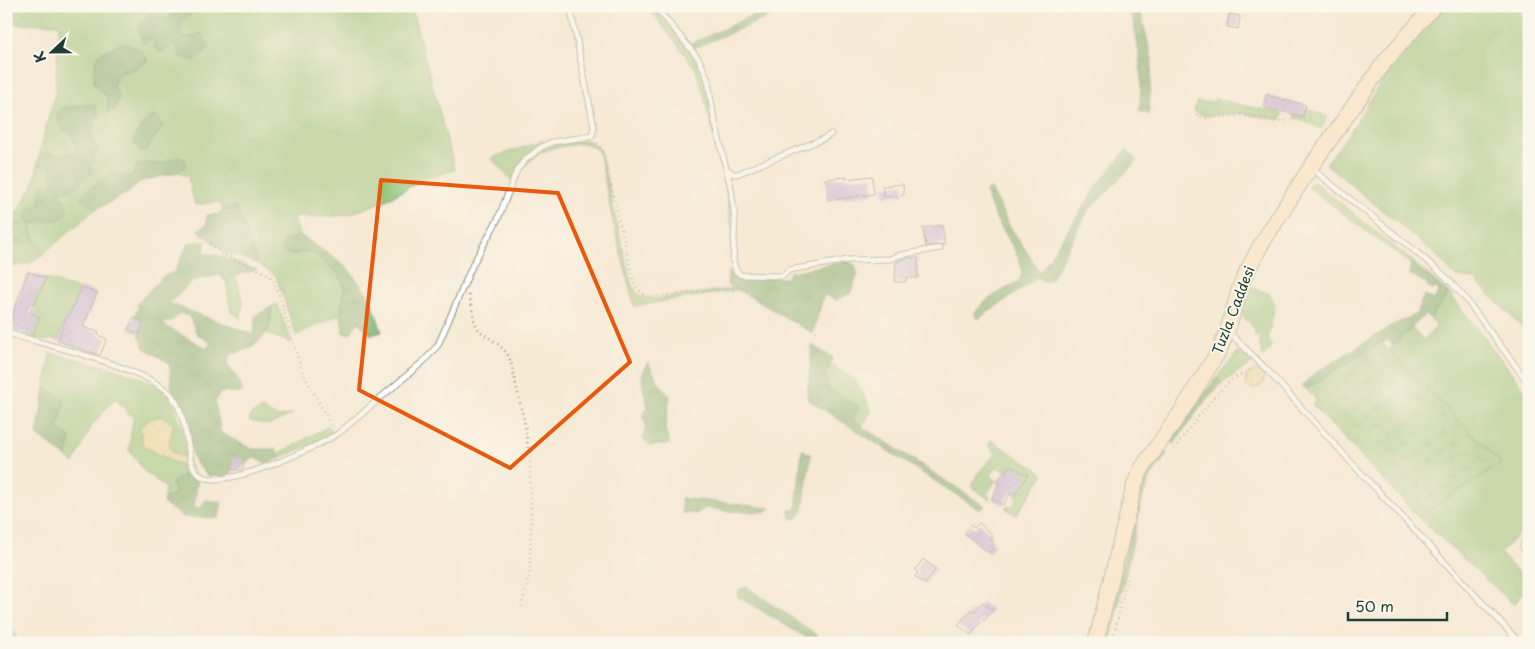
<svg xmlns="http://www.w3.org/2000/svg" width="1535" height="649" viewBox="0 0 1535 649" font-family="'Playpen Sans',sans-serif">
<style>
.green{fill:#90c374;stroke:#588054}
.forest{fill:url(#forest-crowns);stroke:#4a734d;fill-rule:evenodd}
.wetland{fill:url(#wetland-marsh);stroke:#588054}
.sand{fill:url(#sand-dots);stroke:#868c69}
.garden{fill:url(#garden-dots);stroke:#588054}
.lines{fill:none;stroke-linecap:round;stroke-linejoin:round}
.stream{stroke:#7abbef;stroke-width:4}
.building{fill:url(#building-hatch)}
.service-casing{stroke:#8a9484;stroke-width:7}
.secondary-casing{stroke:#8a9484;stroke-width:17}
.path{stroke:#8a9484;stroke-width:2.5;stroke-dasharray:1 4;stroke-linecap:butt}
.service{stroke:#fff;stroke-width:5}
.secondary{stroke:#fce6c4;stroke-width:15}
.marked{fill:none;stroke:#e8590c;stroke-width:4;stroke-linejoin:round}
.labels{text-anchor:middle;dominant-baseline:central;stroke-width:4;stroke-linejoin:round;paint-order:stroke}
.street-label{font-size:14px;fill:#1f3d34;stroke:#fbf7ec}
</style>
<defs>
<pattern id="forest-crowns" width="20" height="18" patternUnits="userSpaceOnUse" patternTransform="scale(1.25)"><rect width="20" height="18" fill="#74a966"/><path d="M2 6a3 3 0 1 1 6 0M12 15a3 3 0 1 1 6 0" fill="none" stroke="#5f8b55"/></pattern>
<pattern id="wetland-marsh" width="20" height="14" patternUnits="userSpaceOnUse" patternTransform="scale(1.25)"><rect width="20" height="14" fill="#90c374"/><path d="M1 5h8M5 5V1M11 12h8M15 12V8" fill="none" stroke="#75a060"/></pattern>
<pattern id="sand-dots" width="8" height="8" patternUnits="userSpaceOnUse" patternTransform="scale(1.25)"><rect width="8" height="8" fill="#eeda9e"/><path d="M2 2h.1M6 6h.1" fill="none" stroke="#ccbc89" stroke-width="1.8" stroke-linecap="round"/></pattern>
<pattern id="garden-dots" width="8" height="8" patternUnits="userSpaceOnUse" patternTransform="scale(1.25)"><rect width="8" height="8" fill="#90c374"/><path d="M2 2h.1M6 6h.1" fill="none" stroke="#75a060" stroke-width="1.8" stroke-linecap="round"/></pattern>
<pattern id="building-hatch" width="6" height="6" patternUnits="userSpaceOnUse" patternTransform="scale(1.25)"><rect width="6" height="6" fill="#bba2e2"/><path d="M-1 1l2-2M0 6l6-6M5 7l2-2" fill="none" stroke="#9785b8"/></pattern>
</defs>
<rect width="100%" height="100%" fill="#fbf7ec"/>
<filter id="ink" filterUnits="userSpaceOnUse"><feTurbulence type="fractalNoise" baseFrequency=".02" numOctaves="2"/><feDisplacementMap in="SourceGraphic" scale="10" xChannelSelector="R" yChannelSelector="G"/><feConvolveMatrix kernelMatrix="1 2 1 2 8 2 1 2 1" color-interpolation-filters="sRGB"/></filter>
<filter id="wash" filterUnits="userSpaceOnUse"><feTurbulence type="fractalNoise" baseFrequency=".0096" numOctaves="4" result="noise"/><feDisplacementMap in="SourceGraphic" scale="20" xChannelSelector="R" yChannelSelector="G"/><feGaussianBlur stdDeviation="1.12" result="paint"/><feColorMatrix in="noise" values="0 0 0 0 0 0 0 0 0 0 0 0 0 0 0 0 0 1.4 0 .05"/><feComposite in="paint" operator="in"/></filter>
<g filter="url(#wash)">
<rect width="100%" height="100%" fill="#f6ead5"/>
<!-- green -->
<g class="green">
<path d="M 6,6 L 411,6 L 455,170 L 424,179 L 386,200 L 348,215 L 307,218 L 292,216 L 300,235 L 283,242 L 292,255 L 304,252 L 313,253 L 339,274 L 344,286 L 341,314 L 296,335 L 276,276 L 258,264 L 236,208 L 223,209 L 218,202 L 195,205 L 188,177 L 178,172 L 139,182 L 114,174 L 90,188 L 80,198 L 96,209 L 43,254 L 34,242 L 31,224 L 17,212 L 33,186 L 45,129 L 55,95 L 59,24 L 6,24 Z"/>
<path d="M 647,6 L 652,6 L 695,59 L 705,79 L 714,130 L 730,189 L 732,228 L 727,194 L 702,88 L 695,68 Z"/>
<path d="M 1443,6 L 1529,6 L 1529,334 L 1474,279 L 1456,277 L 1435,254 L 1326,164 L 1350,132 L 1393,63 Z"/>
<path d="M 1215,98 L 1245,106 L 1279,112 L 1283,114 L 1280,120 L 1240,113 L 1204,116 L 1194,112 L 1196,102 L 1214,102 Z"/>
<path d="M 1306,108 L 1328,117 L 1321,129 L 1306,121 L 1294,118 L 1294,114 L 1303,117 Z"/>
<path d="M 544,140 L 538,148 L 524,158 L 512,181 L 491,158 Z"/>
<path d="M 587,140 L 595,145 L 600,151 L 631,283 C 639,296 640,298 655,299 L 737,288 L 738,290 L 634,306 L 611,213 L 600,154 L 594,147 L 584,143 L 554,148 L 540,153 L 524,166 C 537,144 564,143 587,140 Z"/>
<path d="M 1313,181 L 1411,260 L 1449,293 L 1529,395 L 1529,524 L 1500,553 L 1529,584 L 1514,605 L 1418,517 L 1501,463 L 1389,350 L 1412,328 L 1424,340 L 1437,326 L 1430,318 L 1449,293 L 1308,187 Z"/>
<path d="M 235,276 L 243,300 L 241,318 L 231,312 L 226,282 Z"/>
<path d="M 46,278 L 80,290 L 70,314 L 66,318 L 58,341 L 52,339 L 45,341 L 33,337 L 40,317 L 34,315 L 37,308 L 33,307 Z"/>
<path d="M 1249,286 L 1270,294 L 1275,306 L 1267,339 L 1272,345 L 1263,357 L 1259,342 L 1261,339 L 1254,333 L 1256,330 L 1243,316 L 1244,301 Z"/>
<path d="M 277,304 L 292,343 L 267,334 L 271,318 L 271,307 Z"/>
<path d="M 1380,342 L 1317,410 L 1312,405 L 1316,400 L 1306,389 Z"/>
<path d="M 50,353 C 79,361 146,372 167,393 C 179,406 184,442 188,459 L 172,452 L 169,444 L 173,425 L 143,445 L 171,461 L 182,465 L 187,472 L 172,483 L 175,495 L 164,499 L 165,487 L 144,471 L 129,450 L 133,418 L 115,398 L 92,425 L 74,463 L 66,457 L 71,439 L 58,429 L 65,401 L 45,388 Z"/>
<path d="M 1237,353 L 1253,360 L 1249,366 L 1236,373 L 1223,383 L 1216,378 Z"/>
<path d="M 830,364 L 855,380 L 872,410 L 862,426 L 852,420 L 859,407 L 828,389 L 825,373 Z"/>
<path d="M 261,409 L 277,417 L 293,414 L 269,425 L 250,421 L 250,415 Z"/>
<path d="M 329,426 L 333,435 L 280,458 L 278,454 Z"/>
</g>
<!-- forest -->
<g class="forest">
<path d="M 174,6 L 190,6 L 192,8 L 189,17 L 180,22 L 182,38 L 194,36 L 201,33 L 209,48 L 196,60 L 180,57 L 175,44 L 160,53 L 155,48 L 153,37 L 143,44 L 138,29 L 142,19 L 151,14 L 164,20 L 174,14 Z"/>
<path d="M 773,6 L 801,6 L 779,13 L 694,48 L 690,44 Z"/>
<path d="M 1130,6 L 1139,6 L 1152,59 L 1149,115 L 1139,111 C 1144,75 1138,41 1130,6 Z"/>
<path d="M 123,43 C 136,46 141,49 148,61 L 138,68 L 118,74 L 113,86 L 119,96 L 115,110 L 108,112 L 108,98 L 94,84 C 94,56 95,52 123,43 Z"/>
<path d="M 94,104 L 100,116 L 94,118 L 92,141 L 98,146 L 97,153 L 90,165 L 92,173 C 76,182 80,191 59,191 L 58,195 L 64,199 L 67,213 L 60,219 L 31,224 L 25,218 L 29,208 L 40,204 L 39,194 L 43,184 L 52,185 L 52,167 L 37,164 L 40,154 L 49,153 L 58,155 L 78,151 L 72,134 L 63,130 L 56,116 L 62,108 Z"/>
<path d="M 152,116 L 158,117 L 163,126 L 150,144 L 148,149 L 141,152 L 134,142 C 136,131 142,123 152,116 Z"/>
<path d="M 1127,149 L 1137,161 L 1088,211 L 1051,279 L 1044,282 L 1037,277 L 1035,280 L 978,319 L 974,314 C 987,296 1000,293 1017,282 C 1033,270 1003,233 997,220 C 993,212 990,203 986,195 L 986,191 L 991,189 L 1009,225 L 1040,272 L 1099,183 Z"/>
<path d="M 179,157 L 186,160 L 185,167 L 178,172 L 139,182 L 130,192 L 96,209 L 80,198 L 90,188 L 114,174 L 132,177 L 137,165 L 146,163 L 160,164 Z"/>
<path d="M 236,207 L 258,264 L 225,252 L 197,230 L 206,225 L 207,215 L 219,214 L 223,209 Z"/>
<path d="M 300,235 L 346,266 L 371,299 L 382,332 L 371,335 L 358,322 L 350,334 L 343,333 L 341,314 L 344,286 L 339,274 L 313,253 L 304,252 L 292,255 L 283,252 L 283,242 Z"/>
<path d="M 206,241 L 204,253 L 221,256 L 257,270 L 235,276 L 226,282 L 219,275 L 194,280 L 169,303 L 254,335 L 255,316 L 271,307 C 272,337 257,347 230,355 L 227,364 L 234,373 L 243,391 L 237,394 L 226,391 L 220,393 L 215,402 L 221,433 L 252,449 L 276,449 L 280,458 L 267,464 L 254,458 L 243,466 L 232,470 L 231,474 L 223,477 L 208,476 L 194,461 L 181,407 L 172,389 L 169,363 L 144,348 L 139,334 L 144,322 L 134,317 L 139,306 L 136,305 L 162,277 L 174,272 L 189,243 ZM 179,313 L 189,316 L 197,334 L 211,343 L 206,348 L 162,324 L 173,320 Z"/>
<path d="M 848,261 L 855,265 L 858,274 L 851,293 L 837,300 L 824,295 L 813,333 L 738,290 L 737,288 L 727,285 L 728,271 L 734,278 L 744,277 L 786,278 L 790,272 Z"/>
<path d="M 1411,264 L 1449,293 L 1430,318 L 1425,315 L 1393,345 L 1387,340 L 1383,344 L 1380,342 L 1306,389 L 1301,386 L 1314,374 L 1391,326 L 1416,314 L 1424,295 L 1434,300 L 1439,290 L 1434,288 L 1433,290 L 1427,287 L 1428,284 L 1409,274 Z"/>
<path d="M 812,345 L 833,358 L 825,373 L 828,389 L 859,407 L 852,420 L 985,506 L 980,510 L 807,399 Z"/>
<path d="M 648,362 L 660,385 L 670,396 L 665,429 L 670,444 L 650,446 L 643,439 L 646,425 L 642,416 L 648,407 C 644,389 637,378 648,362 Z"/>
<path d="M 1216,378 L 1223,383 L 1205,401 L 1174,444 L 1168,440 Z"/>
<path d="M 45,388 L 65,401 L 58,429 L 71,439 L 66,457 L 37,435 Z"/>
<path d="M 802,449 L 811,455 L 803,510 L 797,519 L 791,518 L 788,510 L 796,510 Z"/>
<path d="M 1162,450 L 1167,454 L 1151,477 L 1143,496 L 1111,640 L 1109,643 L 1104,643 L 1107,638 L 1106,628 L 1144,475 Z"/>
<path d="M 187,472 L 198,479 L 194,507 L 200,508 L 206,500 L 222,502 L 219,518 L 183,517 L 163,503 L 164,499 L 175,495 L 172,483 Z"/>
<path d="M 681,498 L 771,508 L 764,512 L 729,511 L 706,508 L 696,514 L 682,513 Z"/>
<path d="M 747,587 L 829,643 L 815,643 L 737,596 L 739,589 Z"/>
</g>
<!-- wetland -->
<g class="wetland">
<path d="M 17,212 L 31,224 L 34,242 L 43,254 L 30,263 L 6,268 L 6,239 L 11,231 L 8,216 Z"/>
<path d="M 1380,342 L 1389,350 L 1501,463 L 1418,517 L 1317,410 Z"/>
</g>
<!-- sand -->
<g class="sand">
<path d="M 1254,370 L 1264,374 L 1263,384 L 1255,389 L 1251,389 L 1245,384 L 1246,376 Z"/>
<path d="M 163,416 L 173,425 L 169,444 L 172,452 L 188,459 L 192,470 L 198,479 L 187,472 L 182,465 L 171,461 L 143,445 L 140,428 L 151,419 Z"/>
</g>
<!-- garden -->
<path class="garden" d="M 991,440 L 1044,474 L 1016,515 L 1005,508 L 1007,506 L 1011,508 L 1018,498 L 1015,496 L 1028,474 L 1010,465 L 1005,472 L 1000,469 L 1005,463 L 1003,461 L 998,468 L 996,467 L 991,476 L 995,479 L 995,482 L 987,494 L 990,497 L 989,499 L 971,486 L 979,472 L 996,453 L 988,446 Z"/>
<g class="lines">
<!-- stream -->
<path class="stream" d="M 6,617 L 17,643"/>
</g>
<g id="blocks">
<!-- building -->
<g class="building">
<path d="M 1229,14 L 1240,16 L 1238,29 L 1227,27 Z"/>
<path d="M 1266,95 L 1306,105 L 1303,117 L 1264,107 Z"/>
<path d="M 872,176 L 874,194 L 828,200 L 826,179 L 846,177 L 846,179 Z"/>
<path d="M 903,184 L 904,195 L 884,197 L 882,186 Z"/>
<path d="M 942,225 L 945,244 L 926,246 L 923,228 Z"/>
<path d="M 908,258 L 918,258 L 918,278 L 906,278 L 906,282 L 895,282 L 896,262 Z"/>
<path d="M 28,272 L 46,278 L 30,313 L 40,317 L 33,336 L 8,327 Z"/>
<path d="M 81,287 L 97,293 L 83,327 L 99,332 L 98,335 L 107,339 L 100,355 L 58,341 L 66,318 L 70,314 Z"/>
<path d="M 134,317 L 144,322 L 139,334 L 128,329 Z"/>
<path d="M 233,457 L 244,458 L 243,470 L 232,470 Z"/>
<path d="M 1010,465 L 1028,475 L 1015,495 L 1011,492 L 1003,505 L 992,499 L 999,483 L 996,482 L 1003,474 L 1004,475 Z"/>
<path d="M 979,523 L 993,535 L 989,539 L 995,544 L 989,553 L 964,533 L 971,525 L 974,528 Z"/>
<path d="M 923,559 L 936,569 L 925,584 L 915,577 L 918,572 L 915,570 Z"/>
<path d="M 982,602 L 993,610 L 984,621 L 983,619 L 971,635 L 958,625 L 971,610 L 974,612 Z"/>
</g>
</g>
</g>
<g filter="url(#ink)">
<use href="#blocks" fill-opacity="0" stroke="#8a9484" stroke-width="1"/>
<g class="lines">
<defs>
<g id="service">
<path d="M 655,6 L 698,58 L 703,68 L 708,80 L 713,113 L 726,168 L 733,174 L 737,174 L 825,138 L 831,134"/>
<path d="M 726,168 L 731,188 L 735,220 L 733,261 L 736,271 L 741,275 L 783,276 L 789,270 L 848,260 L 890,259 L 900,255 L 940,248"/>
<path d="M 1311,168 L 1409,246 L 1446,277 L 1465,298 L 1529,384"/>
<path d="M 6,218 L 8,231 L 6,234"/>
<path d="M 6,331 L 14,335 C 48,345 154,370 173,397 C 185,415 187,442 191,463 C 194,468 197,475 203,477 C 229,488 315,448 339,433 L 425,360 L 438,345 L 473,264 L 498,219 L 517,170 L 524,161 L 540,148 L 552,142 L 592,136 L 594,127 L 570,6"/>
<path d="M 1230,333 L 1268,371 L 1349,460 L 1520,643"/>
<path d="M 1529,535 L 1525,539 L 1523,547 L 1529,558"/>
</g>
<path id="secondary" d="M 1094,643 L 1097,637 L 1135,483 L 1142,468 L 1181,412 L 1220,349 L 1228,329 L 1239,290 L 1247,271 L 1262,243 L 1310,168 L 1386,60 L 1434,6"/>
</defs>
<!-- service casing -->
<use href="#service" class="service-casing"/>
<!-- secondary casing -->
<use href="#secondary" class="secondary-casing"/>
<!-- path -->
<g class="path">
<path d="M 1196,115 L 1207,118 L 1241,115 L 1285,121 L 1291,120"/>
<path d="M 597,143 L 603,152 L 634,283 C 640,292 644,297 654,297 L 740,287 L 820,333"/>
<path d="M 210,243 L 222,254 L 266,273 L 273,279 L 280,298 L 302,371 L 332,427"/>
<path d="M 469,295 L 475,323 L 479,331 L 498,344 L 507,353 L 511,362 L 525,425 L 530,463 L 531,509 L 530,573 L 521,609"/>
<path d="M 1174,449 L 1212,399 L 1231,380 L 1253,368"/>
<path d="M 1112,643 L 1127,579"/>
</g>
<!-- service -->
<use href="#service" class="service"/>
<!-- secondary -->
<use href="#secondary" class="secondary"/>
</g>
</g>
<!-- marked area -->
<path d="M0 0H1535V649H0ZM 381,180 L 558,193 L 630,362 L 510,468 L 359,390 Z" fill="#f6ead5" fill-opacity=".55" fill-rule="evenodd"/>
<path class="marked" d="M 381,180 L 558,193 L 630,362 L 510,468 L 359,390 Z"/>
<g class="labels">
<!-- street labels -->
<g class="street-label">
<text transform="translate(1233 310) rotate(-69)">Tuzla Caddesi</text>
</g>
</g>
<!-- margin -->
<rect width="1535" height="649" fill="none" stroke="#fbf7ec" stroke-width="25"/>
<!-- north arrow -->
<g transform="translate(52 52) rotate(248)" stroke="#fbf7ec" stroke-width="4" paint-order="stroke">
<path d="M0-4L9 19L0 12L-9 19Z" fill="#1f3d34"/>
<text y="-8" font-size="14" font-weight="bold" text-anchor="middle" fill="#1f3d34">K</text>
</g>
<!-- scale -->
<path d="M1348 612v8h99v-8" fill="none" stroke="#1f3d34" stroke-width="2.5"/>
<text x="1355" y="612" font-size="15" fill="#1f3d34" stroke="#fbf7ec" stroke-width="4" paint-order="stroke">50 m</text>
</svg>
